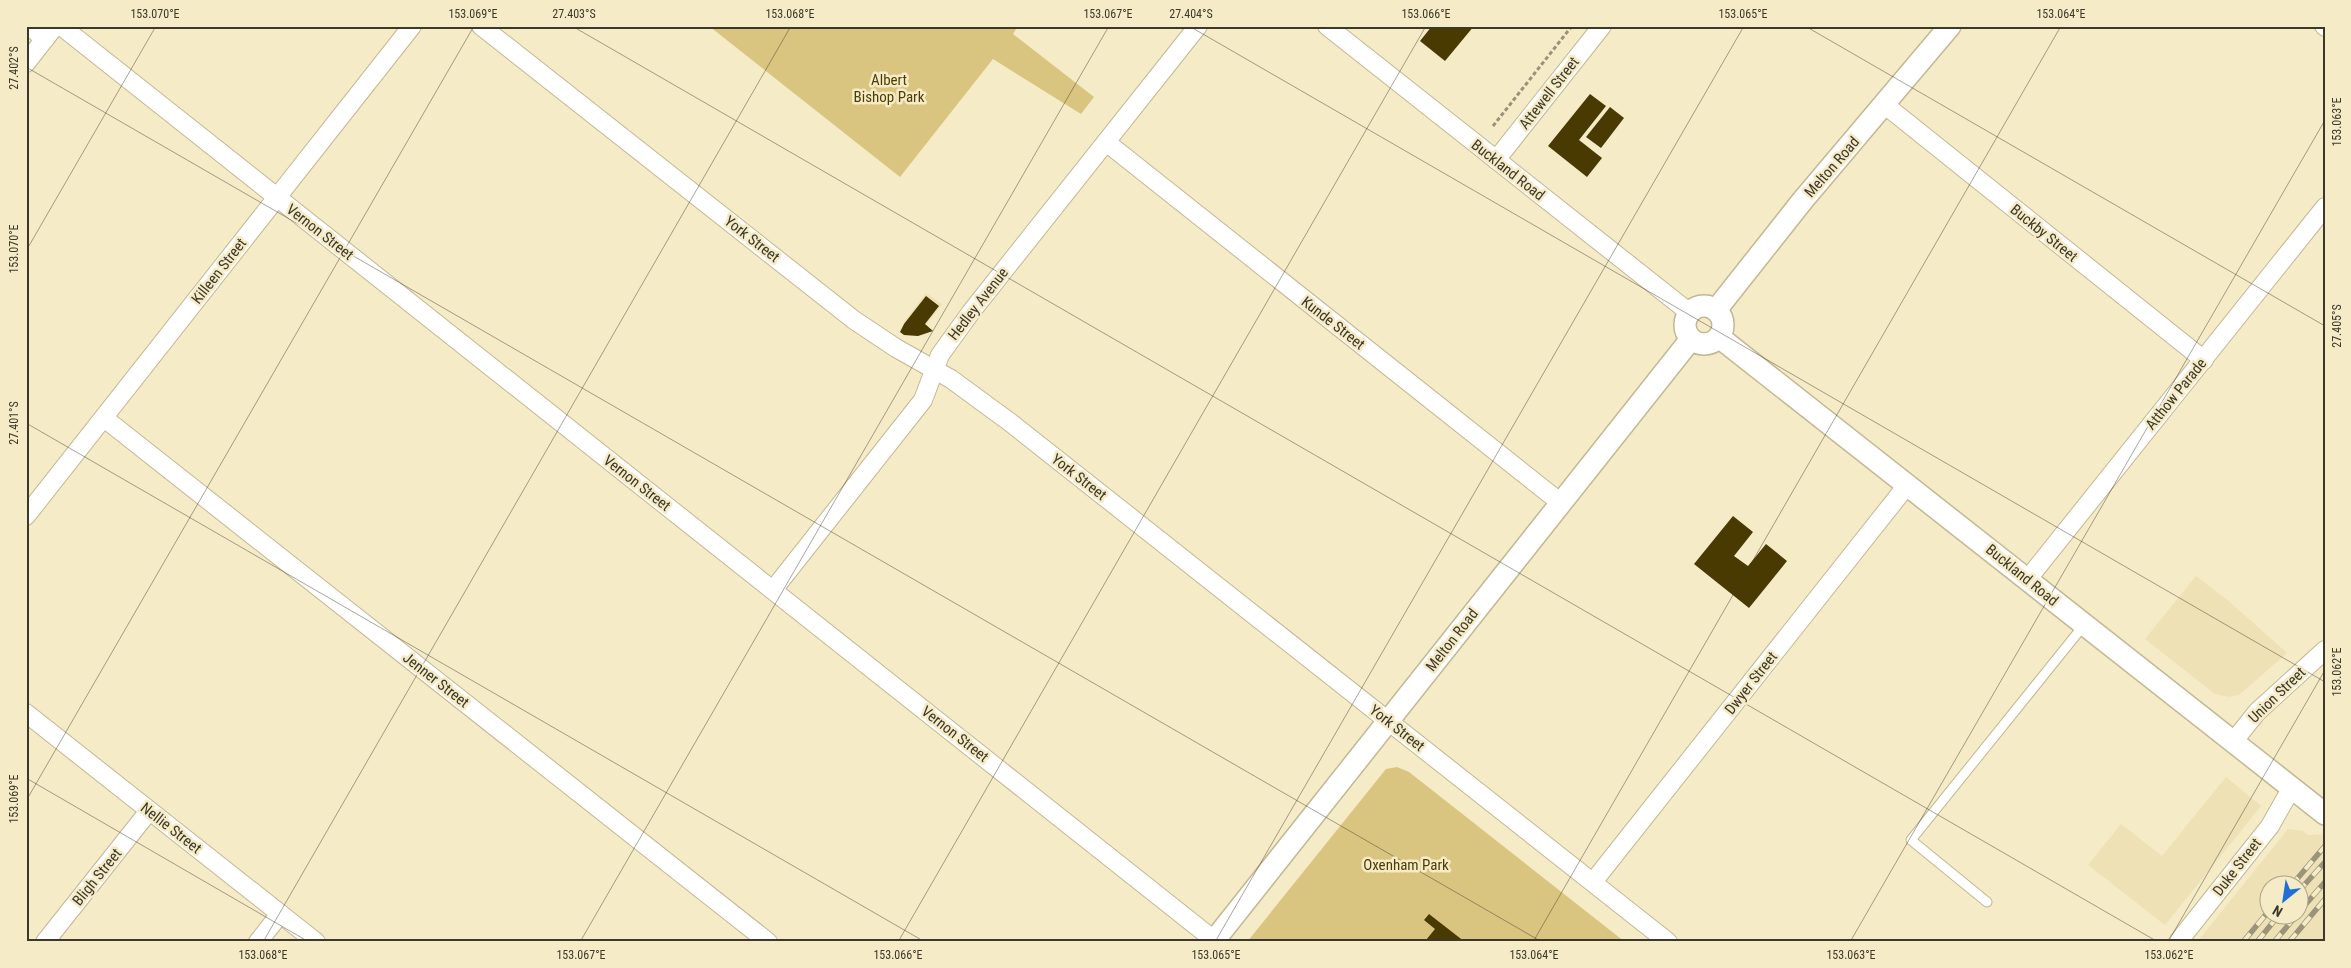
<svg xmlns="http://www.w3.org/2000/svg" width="2351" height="968" viewBox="0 0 2351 968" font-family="'Roboto Condensed',sans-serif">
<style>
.built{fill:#eee1b5;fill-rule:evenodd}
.green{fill:#d9c580}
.building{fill:#483a00}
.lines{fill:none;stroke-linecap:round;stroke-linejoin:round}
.service-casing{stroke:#c2b894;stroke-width:11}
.minor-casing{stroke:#c2b894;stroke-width:20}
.tertiary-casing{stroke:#c2b894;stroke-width:24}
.path{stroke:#999279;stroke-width:3;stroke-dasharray:4 2.5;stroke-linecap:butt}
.service{stroke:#fff;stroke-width:9}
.minor{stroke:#fff;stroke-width:18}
.tertiary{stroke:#fff;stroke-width:21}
.rail-casing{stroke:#9b937a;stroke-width:5.5}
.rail{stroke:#f6ebc7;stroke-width:4;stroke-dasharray:11;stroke-linecap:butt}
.ticks{fill:none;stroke:#3c382a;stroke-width:1;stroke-opacity:0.45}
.labels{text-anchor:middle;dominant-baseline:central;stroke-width:5;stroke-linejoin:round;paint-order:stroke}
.park-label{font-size:15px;fill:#4c3e03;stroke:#f6ebc7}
.street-label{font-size:15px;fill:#3c382a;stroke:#f6ebc7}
.neatline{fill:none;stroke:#3c382a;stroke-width:2}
.ticks-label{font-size:12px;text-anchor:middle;fill:#3c382a}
</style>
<rect width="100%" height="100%" fill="#f6ebc7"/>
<!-- built -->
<g class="built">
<path d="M 926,293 L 942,304 L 926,325 L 933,331 L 918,336 L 904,335 L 904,322 Z"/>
<path d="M 2196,576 L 2231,603 L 2287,653 L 2239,695 L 2229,697 L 2215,694 L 2145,639 Z"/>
<path d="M 2226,777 L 2261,806 L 2165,925 L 2088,865 L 2121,824 L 2162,856 Z"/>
<path d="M 2288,829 L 2303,831 L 2308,835 L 2325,834 L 2325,942 L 2197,942 ZM 2268,886 L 2298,886 L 2298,916 L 2268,916 Z"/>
</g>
<!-- green -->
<g class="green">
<path d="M 709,26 L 1018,26 L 1013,34 L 1094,97 L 1081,114 L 993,59 L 900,177 Z"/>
<path d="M 1397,767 L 1409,772 L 1625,942 L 1247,942 L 1386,769 Z"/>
</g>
<!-- building -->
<g class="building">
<path d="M 1432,26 L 1474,26 L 1445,61 L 1420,41 Z"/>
<path d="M 1590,94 L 1606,106 L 1579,140 L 1602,158 L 1587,177 L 1548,146 Z"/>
<path d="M 1610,107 L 1624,118 L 1601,148 L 1586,137 Z"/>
<path d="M 926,296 L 939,306 L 925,324 L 933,331 L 918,336 L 904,335 L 900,332 L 904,324 Z"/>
<path d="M 1733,516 L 1753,532 L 1734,556 L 1748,566 L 1766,544 L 1787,561 L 1749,608 L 1694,564 Z"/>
<path d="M 1429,914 L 1465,942 L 1429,942 L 1426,940 L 1435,929 L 1424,920 Z"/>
</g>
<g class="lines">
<defs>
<path id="service" d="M 1987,902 L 1911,840 L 2084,625"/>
<g id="minor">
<path d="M 29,26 L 45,39"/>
<path d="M 61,26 L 1214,940"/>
<path d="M 481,26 L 854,320 L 896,348 L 951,379 L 1011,423 L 1668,942"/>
<path d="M 1327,26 L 1690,313"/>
<path d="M 2324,26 L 2325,27"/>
<path d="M 26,63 L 55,26"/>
<path d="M 1885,105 L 2204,360"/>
<path d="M 1106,142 L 1561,503"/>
<path d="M 1496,160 L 1602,26"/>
<path d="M 104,418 L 768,942"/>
<path d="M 26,516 L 412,26"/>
<path d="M 2027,580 L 2325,207"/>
<path d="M 773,590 L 923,400 L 940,355 L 971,312 L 1198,26"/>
<path d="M 26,713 L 316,942"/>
<path d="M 2233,742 L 2257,712 L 2325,650"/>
<path d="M 1593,882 L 1908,484"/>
<path d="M 45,942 L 149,811"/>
<path d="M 258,942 L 280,914"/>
<path d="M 2178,942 L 2270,826 L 2291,789"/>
</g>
<g id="tertiary">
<circle cx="1704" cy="325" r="19"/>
<path d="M 1716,310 L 1803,200 L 1950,26"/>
<path d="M 1719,337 L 2325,814"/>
<path d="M 1213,942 L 1691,339"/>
</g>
</defs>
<!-- service casing -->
<use href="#service" class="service-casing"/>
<!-- minor casing -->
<use href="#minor" class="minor-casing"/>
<!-- tertiary casing -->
<use href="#tertiary" class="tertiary-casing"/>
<!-- path -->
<path class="path" d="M 1493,126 L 1572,26"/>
<!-- service -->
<use href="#service" class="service"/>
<!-- minor -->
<use href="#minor" class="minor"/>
<!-- tertiary -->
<use href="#tertiary" class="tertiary"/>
<defs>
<g id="rail">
<path d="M 2291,886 L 2325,846"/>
<path d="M 2298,892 L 2325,862"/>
<path d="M 2298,913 L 2325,882"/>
<path d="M 2243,942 L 2268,912"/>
<path d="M 2257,942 L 2278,916"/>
<path d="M 2274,942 L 2296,916"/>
<path d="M 2289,942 L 2325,899"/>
</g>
</defs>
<!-- rail casing -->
<use href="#rail" class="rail-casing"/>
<!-- rail -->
<use href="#rail" class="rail"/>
</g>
<!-- ticks -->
<path class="ticks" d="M 572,26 L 2158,942M 1189,26 L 2325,682M 1805,26 L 2325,326M 26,67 L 1542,942M 26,251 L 156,26M 26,423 L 925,942M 26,778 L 309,942M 26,801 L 474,26M 263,942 L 791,26M 580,942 L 1109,26M 898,942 L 1426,26M 1215,942 L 1744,26M 1533,942 L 2061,26M 1850,942 L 2325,120M 2168,942 L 2325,670"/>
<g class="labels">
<!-- park labels -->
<g class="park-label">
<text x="889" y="80">Albert<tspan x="889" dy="17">Bishop Park</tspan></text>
<text x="1406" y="865">Oxenham Park</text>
</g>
<!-- street labels -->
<g class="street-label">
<text transform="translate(1549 93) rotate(-52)">Attewell Street</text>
<text transform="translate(1832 167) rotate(-49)">Melton Road</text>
<text transform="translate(1508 170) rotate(38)">Buckland Road</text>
<text transform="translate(320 232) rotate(38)">Vernon Street</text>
<text transform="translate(2044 233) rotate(39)">Buckby Street</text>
<text transform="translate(752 239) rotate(38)">York Street</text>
<text transform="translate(219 271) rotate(-52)">Killeen Street</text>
<text transform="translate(978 304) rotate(-52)">Hedley Avenue</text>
<text transform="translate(1333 323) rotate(38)">Kunde Street</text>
<text transform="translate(2176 394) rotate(-51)">Atthow Parade</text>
<text transform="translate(1079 477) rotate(38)">York Street</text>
<text transform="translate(637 483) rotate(38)">Vernon Street</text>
<text transform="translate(2022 575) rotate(39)">Buckland Road</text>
<text transform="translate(1452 640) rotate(-52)">Melton Road</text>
<text transform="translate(436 680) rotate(38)">Jenner Street</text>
<text transform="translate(1751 683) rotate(-52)">Dwyer Street</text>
<text transform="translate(2277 695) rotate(-44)">Union Street</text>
<text transform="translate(1397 728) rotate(38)">York Street</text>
<text transform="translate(955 734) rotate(38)">Vernon Street</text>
<text transform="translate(171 828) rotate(38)">Nellie Street</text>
<text transform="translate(2237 867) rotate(-52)">Duke Street</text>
<text transform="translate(97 877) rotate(-51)">Bligh Street</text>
</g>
</g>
<!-- border -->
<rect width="2351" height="968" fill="none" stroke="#f6ebc7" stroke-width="55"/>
<!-- north arrow -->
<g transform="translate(2284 900) rotate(210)"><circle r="24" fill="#f6ebc7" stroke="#aca388"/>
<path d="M0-4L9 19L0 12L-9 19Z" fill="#1f6ed9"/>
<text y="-8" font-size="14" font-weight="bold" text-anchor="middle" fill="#3c382a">N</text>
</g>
<rect x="28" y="28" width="2296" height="912" class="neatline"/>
<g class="ticks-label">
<text x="155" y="18">153.070°E</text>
<text x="473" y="18">153.069°E</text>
<text x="574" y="18">27.403°S</text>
<text x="790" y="18">153.068°E</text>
<text x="1108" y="18">153.067°E</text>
<text x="1191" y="18">27.404°S</text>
<text x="1426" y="18">153.066°E</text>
<text x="1743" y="18">153.065°E</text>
<text x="2061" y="18">153.064°E</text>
<text transform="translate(14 68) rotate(-90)" y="4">27.402°S</text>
<text transform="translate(2337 122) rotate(-90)" y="4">153.063°E</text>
<text transform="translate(14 249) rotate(-90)" y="4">153.070°E</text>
<text transform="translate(2337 326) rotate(-90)" y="4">27.405°S</text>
<text transform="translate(14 423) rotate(-90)" y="4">27.401°S</text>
<text transform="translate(2337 672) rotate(-90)" y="4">153.062°E</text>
<text transform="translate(14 799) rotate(-90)" y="4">153.069°E</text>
<text x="263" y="959">153.068°E</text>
<text x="581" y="959">153.067°E</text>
<text x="898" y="959">153.066°E</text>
<text x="1216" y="959">153.065°E</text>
<text x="1534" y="959">153.064°E</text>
<text x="1851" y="959">153.063°E</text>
<text x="2169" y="959">153.062°E</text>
</g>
</svg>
